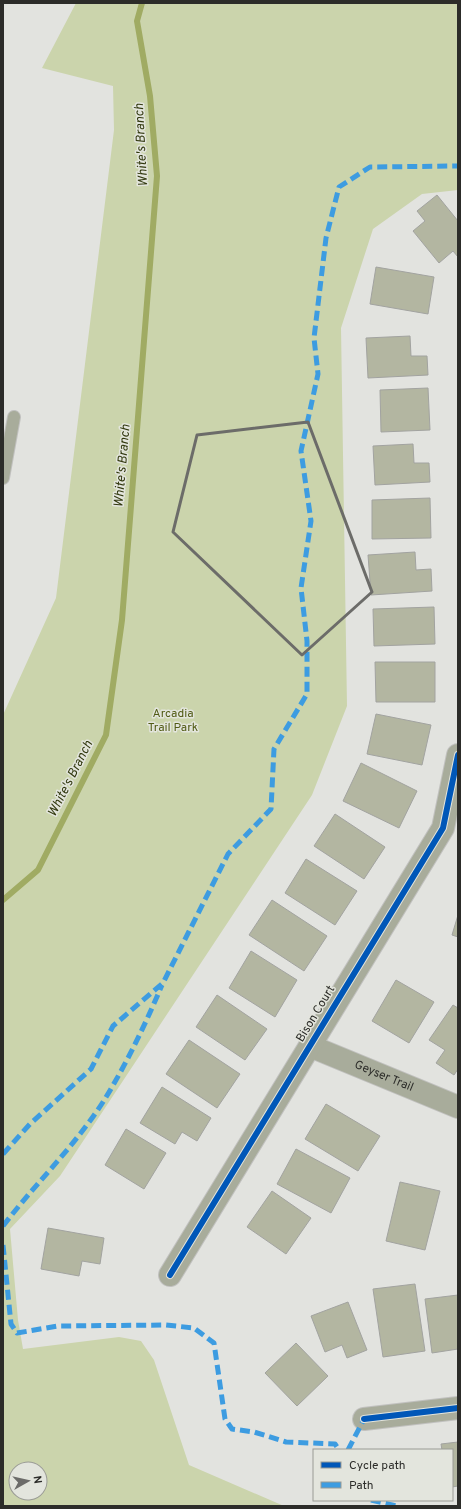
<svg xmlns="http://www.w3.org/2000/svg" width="461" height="1509" viewBox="0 0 461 1509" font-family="Overpass,sans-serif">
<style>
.green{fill:#cbd4ac;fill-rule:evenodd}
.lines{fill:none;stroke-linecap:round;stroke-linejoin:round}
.stream{stroke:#a0ab63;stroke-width:6}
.building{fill:#b3b6a1;stroke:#a2a3a0}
.service-casing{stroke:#c1c1bf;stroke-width:14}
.minor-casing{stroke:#c1c1bf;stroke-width:24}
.service{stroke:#a8ac9b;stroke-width:12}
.minor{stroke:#a8ac9b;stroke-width:22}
.quiet{stroke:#3d9ce1;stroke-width:5;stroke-dasharray:10 5;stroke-linecap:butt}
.cycleway-casing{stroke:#e3e5dd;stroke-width:8}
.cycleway{stroke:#0057b8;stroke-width:6}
.marked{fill:none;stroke:#6c6c69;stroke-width:3;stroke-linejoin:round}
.labels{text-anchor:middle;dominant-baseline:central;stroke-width:3;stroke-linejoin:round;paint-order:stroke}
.park-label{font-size:12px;fill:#515b14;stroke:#e3e5dd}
.street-label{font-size:12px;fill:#2c2c29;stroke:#e3e5dd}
.water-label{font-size:13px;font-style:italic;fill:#32390f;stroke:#e3e5dd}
</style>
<rect width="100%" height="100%" fill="#e2e3df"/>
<!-- green -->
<path class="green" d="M 76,3 L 458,3 L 458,190 L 422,194 L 373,229 L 341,328 L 347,706 L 312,795 L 60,1176 L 10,1229 L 18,1320 L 23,1349 L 119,1337 L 141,1341 L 154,1360 L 189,1465 L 284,1506 L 3,1506 L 3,715 L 56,598 L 114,130 L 113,86 L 42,68 ZM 16,1469 L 40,1469 L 40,1493 L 16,1493 Z"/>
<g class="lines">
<!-- stream -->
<path class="stream" d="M 3,900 L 38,870 L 106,735 L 122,620 L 157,176 L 150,96 L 137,21 L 142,3"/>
</g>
<!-- building -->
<g class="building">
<path d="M 437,195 L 458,221 L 458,257 L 453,251 L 439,263 L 413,231 L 425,221 L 417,211 Z"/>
<path d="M 376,267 L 434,277 L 428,314 L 370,304 Z"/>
<path d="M 410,336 L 411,356 L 427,356 L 428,375 L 368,378 L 366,338 Z"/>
<path d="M 428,388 L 430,430 L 381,432 L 380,390 Z"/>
<path d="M 413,444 L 414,463 L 429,463 L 430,482 L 375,485 L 373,446 Z"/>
<path d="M 430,498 L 431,538 L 372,539 L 372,500 Z"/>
<path d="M 415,552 L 416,570 L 431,569 L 432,591 L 371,595 L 368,555 Z"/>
<path d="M 434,607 L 435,644 L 374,646 L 373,609 Z"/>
<path d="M 375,662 L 435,662 L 435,702 L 376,702 Z"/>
<path d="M 376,714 L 431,725 L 422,765 L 367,754 Z"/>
<path d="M 361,763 L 417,791 L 399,828 L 343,801 Z"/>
<path d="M 335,814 L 385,847 L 364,879 L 314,846 Z"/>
<path d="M 306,859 L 357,891 L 335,925 L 285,893 Z"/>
<path d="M 272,900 L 327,936 L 304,971 L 249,935 Z"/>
<path d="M 458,915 L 458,937 L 452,935 Z"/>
<path d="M 251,951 L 297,980 L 275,1017 L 229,988 Z"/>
<path d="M 396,980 L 434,1002 L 409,1043 L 372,1021 Z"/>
<path d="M 217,995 L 267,1029 L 245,1060 L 196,1027 Z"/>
<path d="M 453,1005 L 458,1008 L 458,1069 L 454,1075 L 436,1063 L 445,1050 L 429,1040 Z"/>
<path d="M 189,1040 L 240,1074 L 217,1108 L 166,1074 Z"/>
<path d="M 162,1087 L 211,1118 L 197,1141 L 182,1132 L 175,1144 L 140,1123 Z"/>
<path d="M 326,1104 L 380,1136 L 358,1171 L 305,1139 Z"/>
<path d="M 126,1129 L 166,1153 L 144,1189 L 105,1165 Z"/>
<path d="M 296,1149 L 350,1178 L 331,1213 L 277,1184 Z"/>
<path d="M 400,1182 L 440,1191 L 425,1250 L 386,1241 Z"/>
<path d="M 272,1191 L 311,1218 L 286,1254 L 247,1227 Z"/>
<path d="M 48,1228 L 104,1238 L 100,1264 L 82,1261 L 79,1276 L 41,1269 Z"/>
<path d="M 415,1284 L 425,1351 L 383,1357 L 373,1289 Z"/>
<path d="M 458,1295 L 458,1349 L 432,1353 L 425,1299 Z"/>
<path d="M 348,1302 L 367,1350 L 347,1358 L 342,1345 L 325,1352 L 311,1316 Z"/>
<path d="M 296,1343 L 328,1376 L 297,1406 L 265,1373 Z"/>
<path d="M 458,1442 L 458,1486 L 452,1487 L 452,1450 L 442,1450 L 441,1444 Z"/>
</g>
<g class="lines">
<defs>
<path id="service" d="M 3,478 L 14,417"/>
<g id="minor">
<path id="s1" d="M 310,1046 L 458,1107"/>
<path d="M 170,1275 L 443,828 L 458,755"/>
<path d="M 364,1419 L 458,1408"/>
</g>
</defs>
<!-- service casing -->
<use href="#service" class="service-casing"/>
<!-- minor casing -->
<use href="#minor" class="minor-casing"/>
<!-- service -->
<use href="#service" class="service"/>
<!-- minor -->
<use href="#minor" class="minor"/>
<!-- quiet -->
<g class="quiet">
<path d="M 3,1154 L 30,1124 L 91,1069 L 113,1026 L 163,983 L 228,854 L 271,809 L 274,749 L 307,694 L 307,641 L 301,588 L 311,521 L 301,451 L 318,374 L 314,338 L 326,238 L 339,187 L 370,167 L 458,166"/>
<path d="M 3,1226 C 35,1184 74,1147 103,1102 C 126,1065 145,1025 162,985"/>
<path d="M 3,1245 L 11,1324 L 17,1333 L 58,1326 L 166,1325 L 194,1328 L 214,1343 L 225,1419 L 232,1429 L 254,1432 L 286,1442 L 335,1444 L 339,1450"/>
<path d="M 348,1450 L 364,1419"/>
<path d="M 371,1500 L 397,1506"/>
</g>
<defs>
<g id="cycleway">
<path d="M 170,1275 L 443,828 L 458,755"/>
<path d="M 364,1419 L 458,1408"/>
</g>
</defs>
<!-- cycleway casing -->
<use href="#cycleway" class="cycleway-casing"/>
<!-- cycleway -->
<use href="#cycleway" class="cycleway"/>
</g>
<!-- marked area -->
<path class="marked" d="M 308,422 L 372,592 L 302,655 L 173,532 L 197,435 Z"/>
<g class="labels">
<!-- park labels -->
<g class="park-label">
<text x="173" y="714">Arcadia<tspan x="173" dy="14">Trail Park</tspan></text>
</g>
<!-- street labels -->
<g class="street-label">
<text transform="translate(316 1014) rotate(-59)">Bison Court</text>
<text stroke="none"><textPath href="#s1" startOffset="80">Geyser Trail</textPath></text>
</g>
<!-- water labels -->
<g class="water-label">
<text transform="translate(142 145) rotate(-93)">White's Branch</text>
<text transform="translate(123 466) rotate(-85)">White's Branch</text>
<text transform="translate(71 779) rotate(-63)">White's Branch</text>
</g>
</g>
<!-- border -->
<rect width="461" height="1509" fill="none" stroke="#2c2c29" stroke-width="8"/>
<!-- legend -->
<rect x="313" y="1449" width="140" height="52" fill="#e3e5dd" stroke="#9a9b95"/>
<rect x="321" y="1462" width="20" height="6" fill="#0057b8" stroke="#9a9b95"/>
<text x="349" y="1469" font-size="12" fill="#2c2c29">Cycle path</text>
<rect x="321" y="1482" width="20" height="6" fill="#3d9ce1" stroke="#9a9b95"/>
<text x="349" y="1489" font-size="12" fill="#2c2c29">Path</text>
<!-- north arrow -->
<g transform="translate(28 1481) rotate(82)"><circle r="19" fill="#e3e5dd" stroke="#9a9b95"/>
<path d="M0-3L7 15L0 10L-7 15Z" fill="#6c6c69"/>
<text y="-6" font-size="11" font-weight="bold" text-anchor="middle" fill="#2c2c29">N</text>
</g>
</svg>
